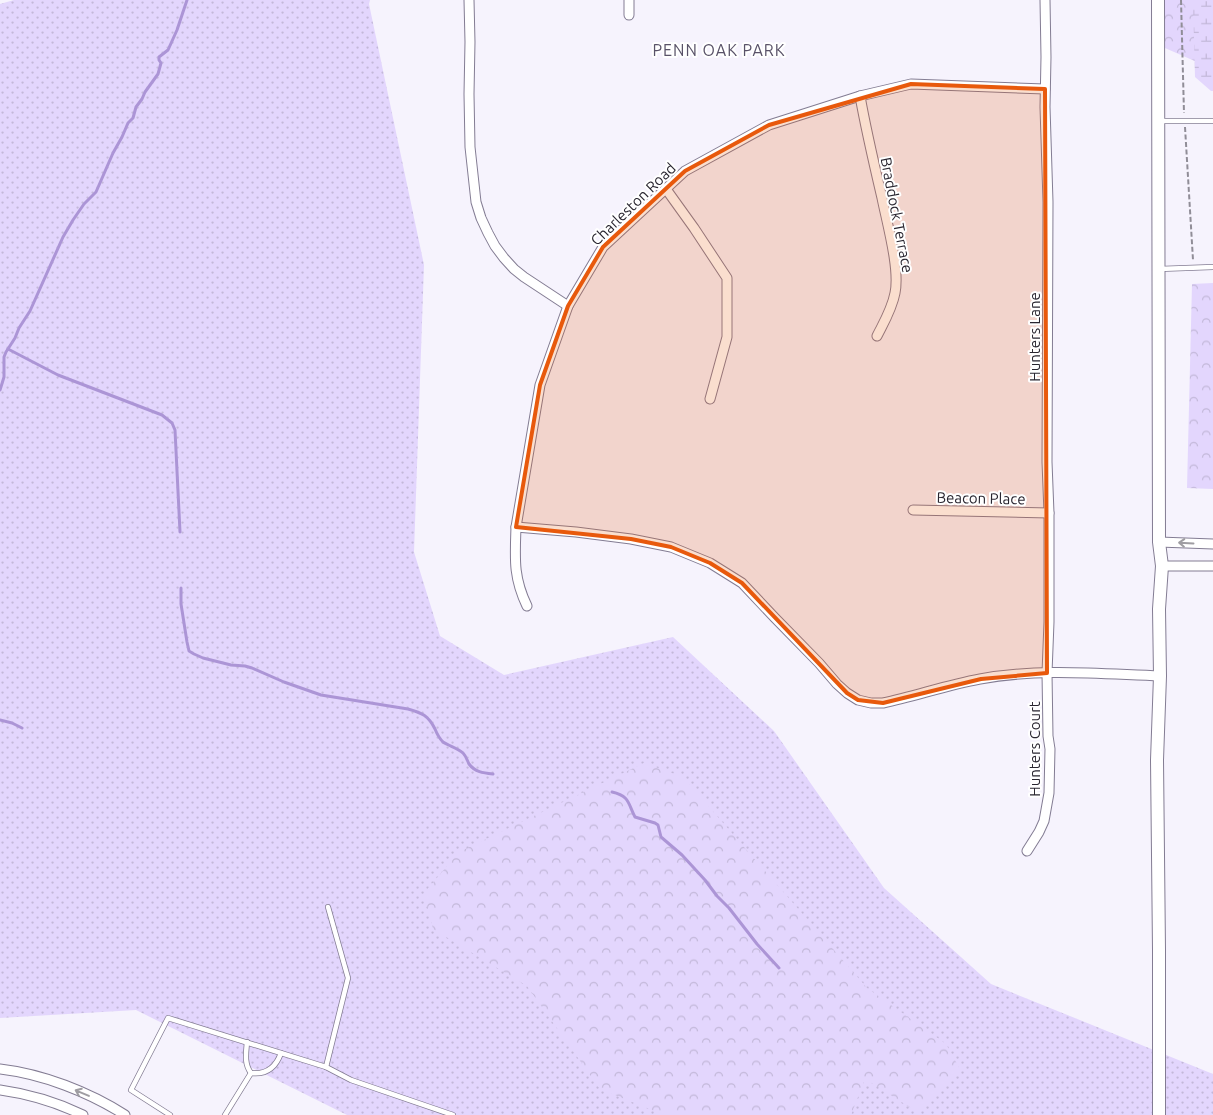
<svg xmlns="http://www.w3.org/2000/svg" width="1213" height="1115" viewBox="0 0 1213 1115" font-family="Ubuntu,sans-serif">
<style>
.grass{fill:url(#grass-dots)}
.forest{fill:url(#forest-crowns)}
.wetland{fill:url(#wetland-marsh)}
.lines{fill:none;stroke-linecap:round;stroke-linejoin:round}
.stream{stroke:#ac95d6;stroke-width:3}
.lane-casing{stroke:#837c93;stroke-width:6}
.street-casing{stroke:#837c93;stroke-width:11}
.secondary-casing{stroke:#837c93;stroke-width:14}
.path{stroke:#908d97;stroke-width:2;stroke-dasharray:5 2.5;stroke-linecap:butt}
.lane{stroke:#fff;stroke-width:4.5}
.street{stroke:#fff;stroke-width:9}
.secondary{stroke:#fff;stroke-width:12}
.oneway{stroke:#9f9da2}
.marked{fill:#e8590c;fill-opacity:0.2;stroke:#e8590c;stroke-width:4;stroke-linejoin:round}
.labels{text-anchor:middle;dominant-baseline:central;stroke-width:4;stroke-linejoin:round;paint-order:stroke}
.street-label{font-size:15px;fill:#292630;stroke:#fff}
.neighbourhood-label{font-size:16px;letter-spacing:1px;fill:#595268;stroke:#fff}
</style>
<defs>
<pattern id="grass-dots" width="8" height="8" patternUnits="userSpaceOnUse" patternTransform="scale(1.25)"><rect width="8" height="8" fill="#e3d6fd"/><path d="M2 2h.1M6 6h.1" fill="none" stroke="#c3b8d9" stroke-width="1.8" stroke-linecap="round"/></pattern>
<pattern id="forest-crowns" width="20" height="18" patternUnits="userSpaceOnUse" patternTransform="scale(1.25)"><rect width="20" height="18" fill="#e3d6fd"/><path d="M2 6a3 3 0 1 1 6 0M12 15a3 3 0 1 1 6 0" fill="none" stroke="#c3b8d9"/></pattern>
<pattern id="wetland-marsh" width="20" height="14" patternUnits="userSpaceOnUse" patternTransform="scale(1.25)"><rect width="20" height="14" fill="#e3d6fd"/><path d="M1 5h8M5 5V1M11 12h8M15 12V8" fill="none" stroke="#c3b8d9"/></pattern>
</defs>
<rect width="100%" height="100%" fill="#f6f3fd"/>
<!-- grass -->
<path class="grass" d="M 14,0 L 370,0 L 369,4 L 424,265 L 414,552 L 440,636 L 504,675 L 673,637 L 774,731 L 884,888 L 991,984 L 1213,1074 L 1213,1115 L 347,1115 L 136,1010 L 0,1018 L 0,4 Z"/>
<!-- forest -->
<g class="forest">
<path d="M 1157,0 L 1213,0 L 1213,69 L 1158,45 Z"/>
<path d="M 1213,283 L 1213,489 L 1187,488 L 1192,284 Z"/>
<path d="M 644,763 L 683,777 L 867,988 L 946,1044 L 961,1071 L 928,1102 L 919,1113 L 865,1079 L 851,1115 L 664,1115 L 600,1089 L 527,986 L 433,929 L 424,893 L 459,852 Z"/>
</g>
<!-- wetland -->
<path class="wetland" d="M 1193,0 L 1213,0 L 1213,91 L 1211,91 L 1195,77 Z"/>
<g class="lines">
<!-- stream -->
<g class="stream">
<path d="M 8,349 L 58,375 L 162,415 L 172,423 L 175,430 L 180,532"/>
<path d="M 0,390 L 4,377 L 4,357 L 6,352 L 15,338 L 19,328 L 30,311 L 63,237 L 73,220 L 84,204 L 96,192 L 113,153 L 122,137 L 128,123 L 133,118 L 136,107 L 142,99 L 145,92 L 158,74 L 161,63 L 159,60 L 159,57 L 168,50 L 177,30 L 187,0"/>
<path d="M 181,588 L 181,604 L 187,642 L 189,651 L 194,654 L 203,658 L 231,665 L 245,666 L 252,668 L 284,682 L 321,695 L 408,709 C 422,713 428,715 435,729 C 437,734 439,738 443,742 C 449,746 458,748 463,753 C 466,756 467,760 469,764 C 475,772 483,773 493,774"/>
<path d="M 0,720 L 12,723 L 22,728"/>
<path d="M 612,792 C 630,796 628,804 635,817 L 655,823 L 658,825 L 661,837 L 682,855 L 705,880 L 717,896 L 729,908 L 757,944 L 779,968"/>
</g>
<defs>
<g id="lane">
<path d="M 1159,121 L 1213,121"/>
<path d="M 1159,269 L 1213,267"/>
<path d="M 247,1042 C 246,1053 244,1064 251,1073 C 267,1075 276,1067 281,1053"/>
<path d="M 326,1067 L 348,978 L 328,907"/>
<path d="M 170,1115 L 131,1090 L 168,1018 L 326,1067 L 351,1080 L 453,1115"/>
<path d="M 225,1115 L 251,1073"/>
</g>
<g id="street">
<path d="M 469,0 L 470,42 L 469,94 L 470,147 L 476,202 L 481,218 L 488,233 L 495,246 L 504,258 L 514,269 L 524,277 L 568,306"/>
<path d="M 629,0 L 629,15"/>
<path d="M 860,96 C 866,130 874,164 882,198 C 887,223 900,269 895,293 C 892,309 884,322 877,336"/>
<path d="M 666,189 L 694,228 L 727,278 L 727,337 L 710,399"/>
<path d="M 913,510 L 1049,513"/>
<path d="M 516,527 L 576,532 L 631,539 L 671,547 L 710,563 L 742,583 L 775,618 L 819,663 L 837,684 L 847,693 L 858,700 L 871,703 L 883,703 C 916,696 947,685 980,679 C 1039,668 1101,674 1160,676"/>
<path d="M 1159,542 L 1213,544"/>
<path d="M 1162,566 L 1213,566"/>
<path d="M 527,606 C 513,577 515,558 516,527 L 540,385 L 568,306 L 603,247 L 685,171 L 769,125 L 860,96 L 911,84 L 1045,89"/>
<path d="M 1027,851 L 1039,832 L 1044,821 L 1049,793 L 1050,749 L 1048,736 L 1047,673 L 1049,622 L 1049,513 L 1047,462 L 1048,202 L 1045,107 L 1046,57 L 1045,0"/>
<path d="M 0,1069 C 43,1074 89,1092 125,1115"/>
<path d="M 0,1090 C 29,1094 56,1102 83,1115"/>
</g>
<path id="secondary" d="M 1158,0 L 1159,542 L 1162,566 L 1159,609 L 1160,676 L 1157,760 L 1159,949 L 1159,1115"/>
</defs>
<!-- lane casing -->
<use href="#lane" class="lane-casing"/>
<!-- street casing -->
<use href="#street" class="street-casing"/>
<!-- secondary casing -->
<use href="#secondary" class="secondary-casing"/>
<!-- path -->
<g class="path">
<path d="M 1181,0 L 1184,113"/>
<path d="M 1185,127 L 1193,260"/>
</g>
<!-- lane -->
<use href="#lane" class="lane"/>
<!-- street -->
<use href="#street" class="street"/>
<!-- secondary -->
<use href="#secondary" class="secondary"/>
</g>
<!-- one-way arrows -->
<defs><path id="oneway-shaft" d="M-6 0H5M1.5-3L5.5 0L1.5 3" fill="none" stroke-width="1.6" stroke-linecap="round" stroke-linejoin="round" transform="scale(1.25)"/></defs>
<g class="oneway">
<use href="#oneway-shaft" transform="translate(1186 543) rotate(-177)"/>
<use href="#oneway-shaft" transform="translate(82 1093) rotate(-157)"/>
</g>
<!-- marked area -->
<path class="marked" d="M 911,84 L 1045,89 L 1047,673 L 981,679 L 883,703 L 858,700 L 847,693 L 742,583 L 710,563 L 671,547 L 631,539 L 516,527 L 540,385 L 568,306 L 603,247 L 685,171 L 769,125 Z"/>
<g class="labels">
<!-- street labels -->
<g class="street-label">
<text transform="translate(633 204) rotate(-44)">Charleston Road</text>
<text transform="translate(897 215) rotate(79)">Braddock Terrace</text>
<text transform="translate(1034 337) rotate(-90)">Hunters Lane</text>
<text transform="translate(981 498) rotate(1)">Beacon Place</text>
<text transform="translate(1034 749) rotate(-90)">Hunters Court</text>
</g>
<!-- neighbourhood labels -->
<g class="neighbourhood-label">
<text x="719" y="50">PENN OAK PARK</text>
</g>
</g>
</svg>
